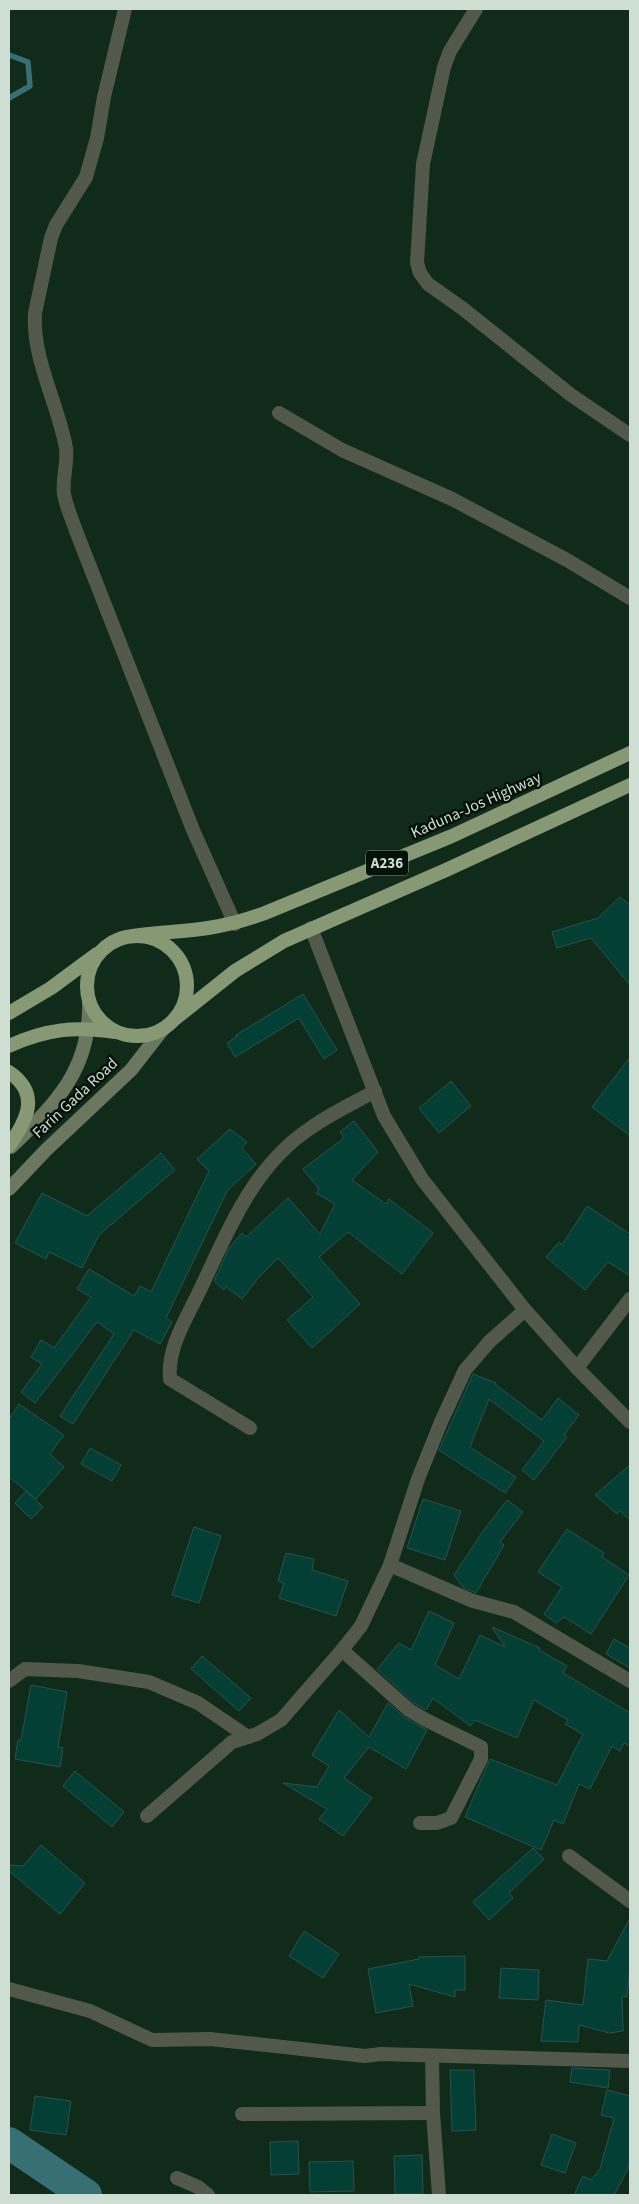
<svg xmlns="http://www.w3.org/2000/svg" width="639" height="2204" viewBox="0 0 639 2204" font-family="'Source Sans 3',sans-serif">
<style>
.lines{fill:none;stroke-linecap:round;stroke-linejoin:round}
.stream{stroke:#376f74;stroke-width:5.5}
.river{stroke:#376f74;stroke-width:32}
.building{fill:#033f35;stroke:#2b524a}
.minor{stroke:#52594a;stroke-width:14}
.secondary{stroke:#6b775e;stroke-width:14}
.trunk{stroke:#869874;stroke-width:14}
.labels{text-anchor:middle;dominant-baseline:central;stroke-width:5;stroke-linejoin:round;paint-order:stroke}
.shield{fill:#061109;stroke:#92a096;stroke-width:1}
.shield-label{font-size:15px;font-weight:bold;fill:#ceded2}
.street-label{font-size:16px;fill:#ceded2;stroke:#061109}
</style>
<rect width="100%" height="100%" fill="#102b1a"/>
<g class="lines">
<!-- stream -->
<path class="stream" d="M 9,55 L 28,62 L 30,86 L 9,98"/>
<!-- river -->
<path class="river" d="M 9,2143 L 86,2195"/>
</g>
<!-- building -->
<g class="building">
<path d="M 620,897 L 630,905 L 630,985 L 591,938 L 557,948 L 552,932 L 598,918 Z"/>
<path d="M 303,994 L 337,1050 L 324,1059 L 299,1018 L 235,1057 L 227,1043 L 237,1036 L 236,1035 Z"/>
<path d="M 630,1057 L 630,1136 L 592,1107 Z"/>
<path d="M 451,1081 L 471,1106 L 439,1133 L 419,1108 Z"/>
<path d="M 354,1121 L 378,1152 L 352,1180 L 386,1204 L 389,1199 L 433,1233 L 402,1274 L 348,1232 L 319,1257 L 360,1304 L 312,1348 L 287,1320 L 313,1297 L 278,1258 L 259,1277 L 242,1299 L 226,1287 L 224,1290 L 214,1281 L 229,1248 L 242,1233 L 246,1237 L 288,1198 L 320,1234 L 335,1204 L 316,1193 L 319,1189 L 303,1169 L 344,1138 L 340,1132 Z"/>
<path d="M 230,1129 L 247,1142 L 242,1148 L 256,1164 L 227,1191 L 166,1318 L 172,1322 L 160,1344 L 134,1330 L 73,1424 L 60,1416 L 114,1334 L 97,1322 L 35,1403 L 21,1392 L 42,1364 L 31,1357 L 41,1340 L 54,1348 L 91,1297 L 77,1289 L 89,1269 L 134,1296 L 140,1286 L 151,1292 L 209,1171 L 197,1159 Z"/>
<path d="M 161,1153 L 175,1170 L 99,1235 L 82,1268 L 49,1252 L 46,1259 L 15,1243 L 42,1193 L 87,1216 Z"/>
<path d="M 587,1206 L 630,1234 L 630,1276 L 608,1262 L 585,1290 L 546,1257 L 559,1242 L 562,1245 Z"/>
<path d="M 473,1374 L 496,1383 L 495,1384 L 542,1420 L 558,1398 L 579,1415 L 564,1435 L 567,1437 L 534,1480 L 522,1470 L 544,1441 L 489,1399 L 470,1447 L 516,1477 L 505,1493 L 439,1450 Z"/>
<path d="M 19,1404 L 64,1435 L 50,1454 L 64,1467 L 36,1499 L 9,1477 L 9,1419 Z"/>
<path d="M 90,1448 L 121,1465 L 112,1481 L 81,1464 Z"/>
<path d="M 630,1465 L 630,1520 L 620,1511 L 617,1514 L 595,1495 Z"/>
<path d="M 26,1491 L 43,1507 L 31,1519 L 15,1503 Z"/>
<path d="M 423,1499 L 461,1511 L 445,1560 L 407,1548 Z"/>
<path d="M 507,1500 L 523,1512 L 500,1542 L 504,1545 L 476,1593 L 463,1587 L 454,1575 L 483,1531 Z"/>
<path d="M 194,1527 L 221,1536 L 199,1603 L 172,1595 Z"/>
<path d="M 567,1529 L 604,1553 L 602,1557 L 629,1575 L 591,1634 L 564,1617 L 556,1623 L 544,1614 L 562,1587 L 538,1572 Z"/>
<path d="M 286,1553 L 314,1559 L 312,1570 L 348,1581 L 336,1616 L 279,1598 L 284,1583 L 278,1581 Z"/>
<path d="M 429,1611 L 454,1623 L 435,1665 L 459,1679 L 480,1635 L 505,1647 L 492,1627 L 540,1648 L 539,1650 L 567,1666 L 563,1673 L 630,1713 L 630,1746 L 624,1743 L 620,1751 L 612,1746 L 590,1789 L 579,1784 L 563,1824 L 554,1820 L 541,1850 L 465,1817 L 490,1759 L 557,1785 L 583,1734 L 565,1724 L 568,1720 L 534,1700 L 517,1738 L 475,1720 L 470,1726 L 433,1698 L 426,1710 L 414,1703 L 377,1669 L 399,1643 L 411,1650 Z"/>
<path d="M 614,1639 L 630,1648 L 630,1668 L 606,1654 Z"/>
<path d="M 202,1656 L 251,1698 L 239,1711 L 191,1669 Z"/>
<path d="M 31,1685 L 67,1692 L 58,1747 L 63,1748 L 60,1767 L 15,1759 L 18,1740 L 21,1740 Z"/>
<path d="M 388,1703 L 404,1717 L 427,1730 L 406,1769 L 369,1747 L 344,1778 L 372,1798 L 343,1836 L 319,1819 L 327,1809 L 283,1783 L 317,1787 L 329,1766 L 312,1755 L 339,1710 L 369,1737 Z"/>
<path d="M 75,1771 L 124,1812 L 112,1827 L 63,1786 Z"/>
<path d="M 41,1845 L 85,1883 L 60,1914 L 9,1871 L 9,1865 L 23,1866 Z"/>
<path d="M 533,1848 L 544,1859 L 509,1893 L 513,1898 L 489,1920 L 473,1902 Z"/>
<path d="M 630,1918 L 630,1965 L 627,1997 L 622,1996 L 623,2031 L 609,2033 L 579,2025 L 578,2042 L 541,2041 L 546,2000 L 583,2005 L 588,1959 L 607,1961 Z"/>
<path d="M 304,1931 L 339,1954 L 323,1978 L 289,1956 Z"/>
<path d="M 465,1956 L 465,1990 L 455,1990 L 455,1997 L 409,1984 L 413,2006 L 376,2013 L 368,1969 L 419,1959 L 419,1957 Z"/>
<path d="M 501,1968 L 539,1970 L 538,2000 L 499,1998 Z"/>
<path d="M 572,2068 L 610,2070 L 608,2088 L 570,2082 Z"/>
<path d="M 450,2070 L 474,2070 L 476,2130 L 452,2131 Z"/>
<path d="M 607,2090 L 630,2096 L 630,2159 L 628,2169 L 614,2195 L 574,2195 L 583,2176 L 591,2180 L 600,2169 L 614,2118 L 601,2115 Z"/>
<path d="M 35,2096 L 71,2101 L 66,2135 L 30,2130 Z"/>
<path d="M 552,2134 L 576,2143 L 565,2173 L 541,2165 Z"/>
<path d="M 298,2141 L 299,2174 L 271,2175 L 270,2142 Z"/>
<path d="M 422,2155 L 423,2194 L 395,2194 L 394,2156 Z"/>
<path d="M 353,2161 L 354,2191 L 310,2192 L 309,2162 Z"/>
</g>
<g class="lines">
<!-- minor -->
<g class="minor">
<path d="M 125,9 L 104,97 L 97,138 L 86,177 L 56,225 L 51,238 L 35,313 C 32,359 58,403 66,448 C 68,463 62,479 64,494 C 66,506 72,519 76,531 L 193,830 L 235,924"/>
<path d="M 476,9 L 450,51 L 444,67 L 423,164 L 417,263 L 420,273 L 428,284 L 462,308 L 571,395 L 630,435"/>
<path d="M 279,413 L 342,450 L 452,499 L 567,560 L 630,598"/>
<path d="M 311,928 L 384,1116 L 422,1179 L 525,1310 L 577,1368 L 630,1422"/>
<path d="M 577,1368 L 630,1299"/>
<path d="M 250,1428 L 170,1379 C 167,1349 185,1321 198,1294 C 228,1232 252,1166 312,1127 C 332,1113 354,1103 375,1091"/>
<path d="M 390,1565 L 473,1601 L 514,1612 L 630,1681"/>
<path d="M 342,1650 L 409,1710 L 426,1720 L 481,1747 L 481,1759 L 451,1818 L 437,1823 L 420,1823"/>
<path d="M 9,1681 L 25,1669 L 78,1671 L 149,1682 L 198,1703 L 248,1737"/>
<path d="M 147,1816 L 232,1742 L 257,1734 L 281,1720 L 342,1650 L 361,1626 L 390,1565 L 418,1479 L 441,1422 L 465,1370 L 490,1341 L 525,1310"/>
<path d="M 569,1856 L 630,1901"/>
<path d="M 9,1989 L 90,2011 L 152,2040 L 210,2039 L 365,2056 L 381,2054 L 630,2061"/>
<path d="M 432,2056 L 433,2113 L 439,2195"/>
<path d="M 242,2114 L 433,2113"/>
<path d="M 177,2178 L 198,2187 L 208,2195"/>
</g>
<!-- secondary -->
<g class="secondary">
<path d="M 11,1147 C 57,1102 91,1069 89,1001"/>
<path d="M 9,1189 L 46,1150 L 131,1070 L 163,1029"/>
</g>
<!-- trunk -->
<g class="trunk">
<path d="M 133,936 C 158,932 183,932 208,928 C 228,925 246,920 265,913 L 452,836 L 630,753"/>
<circle cx="137" cy="986" r="50"/>
<path d="M 9,1013 L 51,988 L 97,954"/>
<path d="M 176,1018 L 235,971 L 284,941 L 446,870 L 630,785"/>
<path d="M 9,1046 C 46,1029 75,1026 115,1032"/>
<path d="M 9,1072 C 41,1094 27,1120 9,1146"/>
</g>
</g>
<g class="labels">
<!-- shield labels -->
<rect class="shield" x="366" y="850.5" width="42" height="25" rx="4"/>
<g class="shield-label">
<text x="387" y="863">A236</text>
</g>
<!-- street labels -->
<g class="street-label">
<text transform="translate(476 805) rotate(-24)">Kaduna-Jos Highway</text>
<text transform="translate(75 1098) rotate(-43)">Farin Gada Road</text>
</g>
</g>
<!-- border -->
<rect width="639" height="2204" fill="none" stroke="#ceded2" stroke-width="20"/>
</svg>
